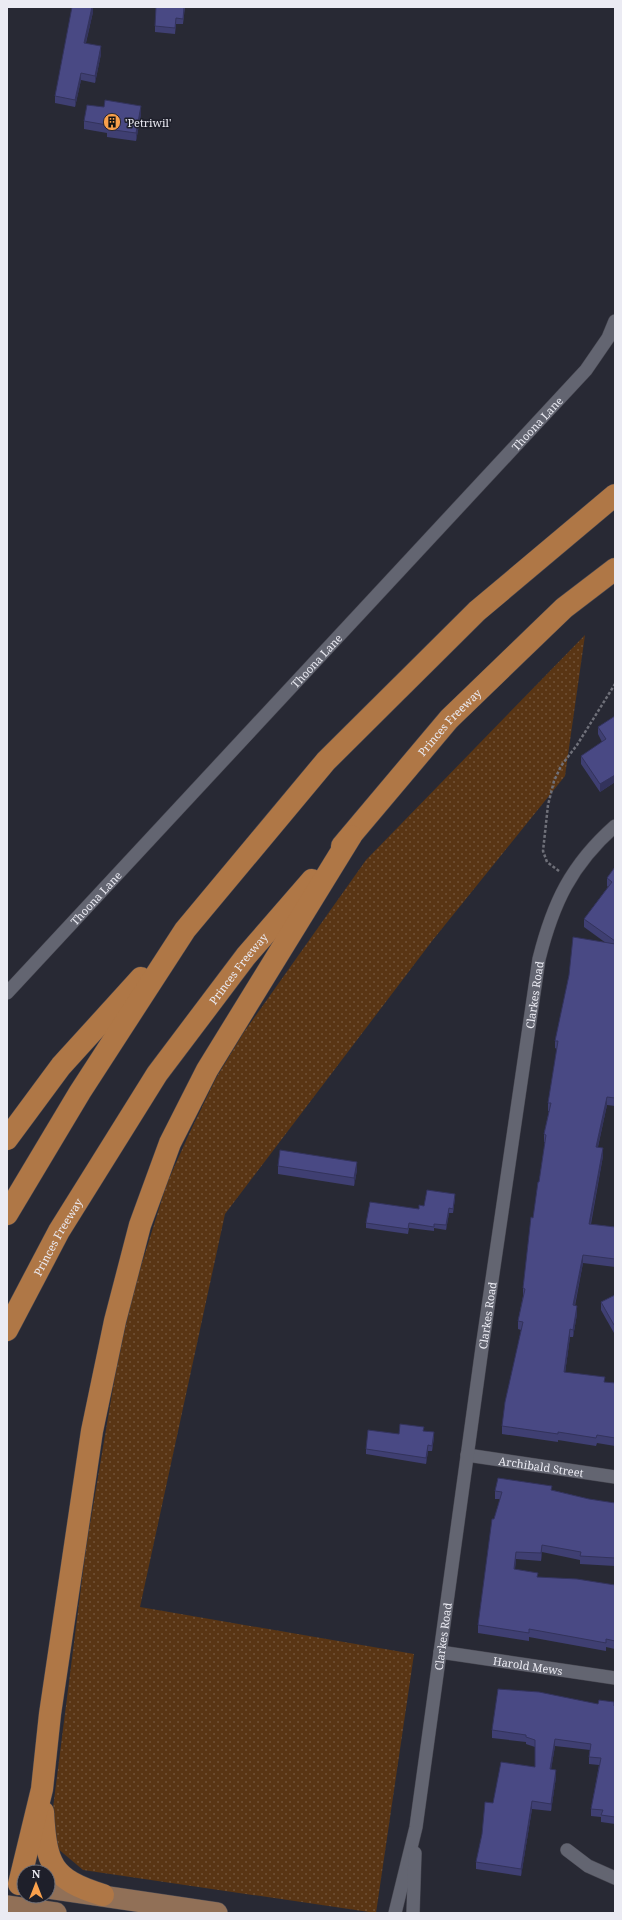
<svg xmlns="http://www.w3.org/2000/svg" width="622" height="1920" viewBox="0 0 622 1920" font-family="'Noto Serif',serif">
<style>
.grass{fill:url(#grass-dots)}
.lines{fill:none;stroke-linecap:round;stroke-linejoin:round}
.minor-casing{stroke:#45454f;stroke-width:14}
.primary-casing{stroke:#45454f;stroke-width:22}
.motorway-casing{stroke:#45454f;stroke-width:23}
.path{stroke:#6f7079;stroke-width:2.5;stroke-dasharray:3 2;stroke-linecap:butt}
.minor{stroke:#636571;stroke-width:13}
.primary{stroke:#917057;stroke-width:21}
.motorway{stroke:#af7746;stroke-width:22}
.wall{fill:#3f3f72}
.shaded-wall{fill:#33335c}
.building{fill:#494984;stroke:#33335c}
.labels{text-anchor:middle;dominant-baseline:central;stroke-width:3;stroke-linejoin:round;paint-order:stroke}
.poi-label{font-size:11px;fill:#ebebf3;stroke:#1e1f2a;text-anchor:start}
.street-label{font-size:11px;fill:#ebebf3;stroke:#1e1f2a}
</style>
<defs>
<pattern id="grass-dots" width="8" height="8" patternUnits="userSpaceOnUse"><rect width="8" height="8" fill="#593514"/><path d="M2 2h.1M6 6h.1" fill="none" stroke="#715237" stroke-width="1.8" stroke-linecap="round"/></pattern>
</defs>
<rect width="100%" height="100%" fill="#282934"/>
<!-- grass -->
<path class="grass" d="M 585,635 L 565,776 L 432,941 L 225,1214 L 140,1607 L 414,1654 L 376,1913 L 83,1870 L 57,1848 L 53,1808 L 86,1548 L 116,1370 L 132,1295 L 167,1183 L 189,1134 L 216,1078 L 244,1032 L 366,860 Z"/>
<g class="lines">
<defs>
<g id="minor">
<path id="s1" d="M 7,993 L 586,370 L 608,338 L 615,321"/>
<path id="s2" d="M 467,1455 L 615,1477"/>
<path id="s3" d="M 440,1652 L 615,1678"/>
<path d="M 567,1850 L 588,1866 L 615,1878"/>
<path id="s4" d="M 395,1913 L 416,1827 L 482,1348 L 539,959 C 553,903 571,865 615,826"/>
<path d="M 413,1913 L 415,1853"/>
</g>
<g id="primary">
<path d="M 48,1888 L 217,1913"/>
<path d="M 7,1906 L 56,1913"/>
</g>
<g id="motorway">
<path id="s5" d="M 342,846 L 449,719 L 564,608 L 615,569"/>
<path d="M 7,1139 L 61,1066 L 141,978"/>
<path d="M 7,1214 L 80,1092 L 185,930 L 326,761 L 477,611 L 615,495"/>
<path id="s6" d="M 7,1330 L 59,1231 L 157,1074 L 246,956 L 312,880"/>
<path d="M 43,1812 C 46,1864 51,1879 103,1895"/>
<path d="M 19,1884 L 42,1789 L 50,1714 L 92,1431 L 115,1321 L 140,1225 L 170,1143 L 207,1070 L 351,836"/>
</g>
</defs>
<!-- minor casing -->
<use href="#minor" class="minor-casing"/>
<!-- primary casing -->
<use href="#primary" class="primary-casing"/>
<!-- motorway casing -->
<use href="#motorway" class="motorway-casing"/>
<!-- path -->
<path class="path" d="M 559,871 L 547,862 L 543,851 L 548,805 L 554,781 L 561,766 L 577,745 L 615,684"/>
<!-- minor -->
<use href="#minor" class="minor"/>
<!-- primary -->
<use href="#primary" class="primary"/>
<!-- motorway -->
<use href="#motorway" class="motorway"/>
</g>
<!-- wall -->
<g class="wall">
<path d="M 93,7 L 93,12 L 86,43 L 101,54 L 95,83 L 81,80 L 75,107 L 55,103 L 55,96 Z"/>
<path d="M 185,7 L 183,24 L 176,24 L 175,34 L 155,32 L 155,26 Z"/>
<path d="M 141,114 L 136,141 L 107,137 L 107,133 L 84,129 L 84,121 Z"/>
<path d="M 615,716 L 615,782 L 600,792 L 581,764 L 581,756 L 602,742 L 598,734 L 598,727 Z"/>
<path d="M 615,867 L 615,1106 L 607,1105 L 598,1147 L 603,1156 L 591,1224 L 615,1227 L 615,1267 L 583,1263 L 575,1306 L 577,1314 L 573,1337 L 570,1337 L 565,1373 L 605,1382 L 615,1383 L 615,1446 L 597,1443 L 596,1446 L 558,1440 L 558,1442 L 502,1434 L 502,1426 L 521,1330 L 518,1329 L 518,1321 L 523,1296 L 523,1288 L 533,1218 L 539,1182 L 545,1142 L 544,1142 L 544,1134 L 549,1111 L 548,1111 L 548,1103 L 557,1049 L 555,1048 L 555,1041 L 606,943 L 584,927 L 584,919 L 608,887 L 607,886 L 607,878 Z"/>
<path d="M 278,1166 L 357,1170 L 354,1186 L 278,1174 Z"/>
<path d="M 455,1198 L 453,1213 L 449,1213 L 446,1230 L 434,1228 L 434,1231 L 409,1228 L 408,1234 L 366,1228 L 366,1223 L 419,1209 L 424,1206 Z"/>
<path d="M 615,1295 L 615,1332 L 614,1333 L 601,1310 L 601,1302 Z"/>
<path d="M 424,1431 L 434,1437 L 432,1451 L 428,1451 L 426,1464 L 366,1454 L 366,1449 L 399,1434 Z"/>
<path d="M 552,1490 L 589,1499 L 615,1503 L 615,1566 L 580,1564 L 580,1560 L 542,1552 L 541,1561 L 516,1559 L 515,1569 L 538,1577 L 615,1585 L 615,1649 L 606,1647 L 606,1651 L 529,1637 L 529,1641 L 478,1633 L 478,1625 L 494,1519 L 500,1499 L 495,1499 L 495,1491 Z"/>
<path d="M 598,1704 L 615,1706 L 615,1824 L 601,1822 L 601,1817 L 591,1816 L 591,1809 L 599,1765 L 589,1764 L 589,1757 L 590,1750 L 555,1746 L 551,1769 L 556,1777 L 551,1811 L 532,1809 L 521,1876 L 476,1869 L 476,1862 L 493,1803 L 535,1767 L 535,1747 L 526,1744 L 526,1742 L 492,1738 L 492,1730 Z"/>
</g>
<!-- shaded-wall -->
<g class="shaded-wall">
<path d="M 92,7 L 93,7 L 93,12 L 84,50 L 84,43 Z"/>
<path d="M 101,46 L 101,54 L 95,83 L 95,76 Z"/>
<path d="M 81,73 L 81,80 L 75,107 L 75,100 Z"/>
<path d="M 141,106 L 141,114 L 136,141 L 136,133 Z"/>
<path d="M 615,775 L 615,782 L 600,792 L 600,784 Z"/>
<path d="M 607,1097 L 607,1105 L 596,1155 L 596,1147 Z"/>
<path d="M 603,1148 L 603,1156 L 589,1231 L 589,1224 Z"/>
<path d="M 357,1162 L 357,1170 L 354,1186 L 354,1178 Z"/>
<path d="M 455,1194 L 455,1198 L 453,1213 L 453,1209 Z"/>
<path d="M 449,1208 L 449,1213 L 446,1230 L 446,1225 Z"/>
<path d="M 583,1255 L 583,1263 L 573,1313 L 573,1305 Z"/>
<path d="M 577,1306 L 577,1314 L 573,1337 L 573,1330 Z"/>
<path d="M 615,1324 L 615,1332 L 614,1333 L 614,1325 Z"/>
<path d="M 570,1329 L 570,1337 L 564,1380 L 564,1372 Z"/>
<path d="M 434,1432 L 434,1437 L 432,1451 L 432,1446 Z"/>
<path d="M 428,1445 L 428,1451 L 426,1464 L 426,1458 Z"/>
<path d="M 542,1545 L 542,1552 L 541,1561 L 541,1553 Z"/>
<path d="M 516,1552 L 516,1559 L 514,1577 L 514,1569 Z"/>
<path d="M 555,1739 L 555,1746 L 550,1776 L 550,1769 Z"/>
<path d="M 556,1770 L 556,1777 L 551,1811 L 551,1804 Z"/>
<path d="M 532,1801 L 532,1809 L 521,1876 L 521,1869 Z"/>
</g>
<!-- building -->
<g class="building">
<path d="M 72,7 L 92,7 L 84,43 L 101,46 L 95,76 L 81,73 L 75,100 L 55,96 Z"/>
<path d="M 156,7 L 184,7 L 183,19 L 176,18 L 175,28 L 155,26 Z"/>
<path d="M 105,100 L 141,106 L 136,133 L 107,129 L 107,125 L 84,121 L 87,105 L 104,107 Z"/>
<path d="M 615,716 L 615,775 L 600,784 L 581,756 L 606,739 L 598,727 Z"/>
<path d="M 615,867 L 615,941 L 584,919 L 612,882 L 607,878 Z"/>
<path d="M 573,937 L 615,944 L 615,1098 L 607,1097 L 596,1147 L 603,1148 L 589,1224 L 615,1227 L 615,1259 L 583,1255 L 573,1305 L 577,1306 L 573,1330 L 570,1329 L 564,1372 L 605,1377 L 604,1382 L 615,1383 L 615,1438 L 597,1435 L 596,1438 L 558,1432 L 558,1434 L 502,1426 L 505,1402 L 523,1322 L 518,1321 L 525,1289 L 523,1288 L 531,1217 L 533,1218 L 538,1182 L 539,1182 L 546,1135 L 544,1134 L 551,1103 L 548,1103 L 558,1041 L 555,1041 L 569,975 Z"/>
<path d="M 280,1150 L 357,1162 L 354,1178 L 278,1166 Z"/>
<path d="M 427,1190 L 455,1194 L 453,1209 L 449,1208 L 446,1225 L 434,1224 L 434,1227 L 409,1223 L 408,1229 L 366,1223 L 370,1202 L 419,1209 L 419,1205 L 424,1206 Z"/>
<path d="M 615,1295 L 615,1324 L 614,1325 L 601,1302 Z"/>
<path d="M 400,1424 L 424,1427 L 423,1431 L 434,1432 L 432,1446 L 428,1445 L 426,1458 L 366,1449 L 368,1430 L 399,1434 Z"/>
<path d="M 498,1478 L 552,1486 L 551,1490 L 589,1499 L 615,1503 L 615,1558 L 580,1556 L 581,1552 L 542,1545 L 541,1553 L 516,1552 L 514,1569 L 538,1573 L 537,1577 L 577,1579 L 615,1585 L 615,1641 L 606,1639 L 606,1643 L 529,1629 L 529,1633 L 478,1625 L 492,1519 L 494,1519 L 502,1492 L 495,1491 Z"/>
<path d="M 498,1689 L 539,1692 L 598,1704 L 599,1700 L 614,1702 L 614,1706 L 615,1706 L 615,1817 L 601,1815 L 603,1810 L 591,1809 L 601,1758 L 589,1757 L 591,1744 L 555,1739 L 550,1769 L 556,1770 L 551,1804 L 532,1801 L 521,1869 L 476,1862 L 482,1834 L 485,1802 L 493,1803 L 501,1762 L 535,1767 L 535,1740 L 526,1737 L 526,1735 L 492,1730 Z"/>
</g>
<!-- icons -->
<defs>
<symbol id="building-disc" viewBox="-11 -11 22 22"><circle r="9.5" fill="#f9a04c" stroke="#1e1f2a"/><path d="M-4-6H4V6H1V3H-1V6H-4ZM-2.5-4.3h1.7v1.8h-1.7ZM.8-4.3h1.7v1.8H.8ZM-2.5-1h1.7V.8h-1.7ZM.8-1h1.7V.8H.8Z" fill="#111"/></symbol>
</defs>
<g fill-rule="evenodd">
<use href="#building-disc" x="102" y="112" width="20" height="20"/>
</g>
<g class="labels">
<!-- poi labels -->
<g class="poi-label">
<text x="125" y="122">'Petriwil'</text>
</g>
<!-- street labels -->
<g class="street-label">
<text stroke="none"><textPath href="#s1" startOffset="778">Thoona Lane</textPath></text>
<text stroke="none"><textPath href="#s1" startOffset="454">Thoona Lane</textPath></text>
<text stroke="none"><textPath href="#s5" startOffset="164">Princes Freeway</textPath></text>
<text stroke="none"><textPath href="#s1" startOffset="130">Thoona Lane</textPath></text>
<text stroke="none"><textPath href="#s6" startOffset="430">Princes Freeway</textPath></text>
<text stroke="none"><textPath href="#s4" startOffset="929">Clarkes Road</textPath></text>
<text stroke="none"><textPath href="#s6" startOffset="106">Princes Freeway</textPath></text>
<text stroke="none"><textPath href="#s4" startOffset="605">Clarkes Road</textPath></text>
<text stroke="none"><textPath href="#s2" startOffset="75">Archibald Street</textPath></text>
<text stroke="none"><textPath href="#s4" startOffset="281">Clarkes Road</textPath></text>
<text stroke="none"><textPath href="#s3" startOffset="89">Harold Mews</textPath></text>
</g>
</g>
<!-- border -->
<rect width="622" height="1920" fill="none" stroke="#ebebf3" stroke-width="16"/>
<!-- north arrow -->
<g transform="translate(36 1884)"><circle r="19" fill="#1e1f2a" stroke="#70717a"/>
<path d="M0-3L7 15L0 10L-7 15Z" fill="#f9a04c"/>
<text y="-6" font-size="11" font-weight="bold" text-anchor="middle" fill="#ebebf3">N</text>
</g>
</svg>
